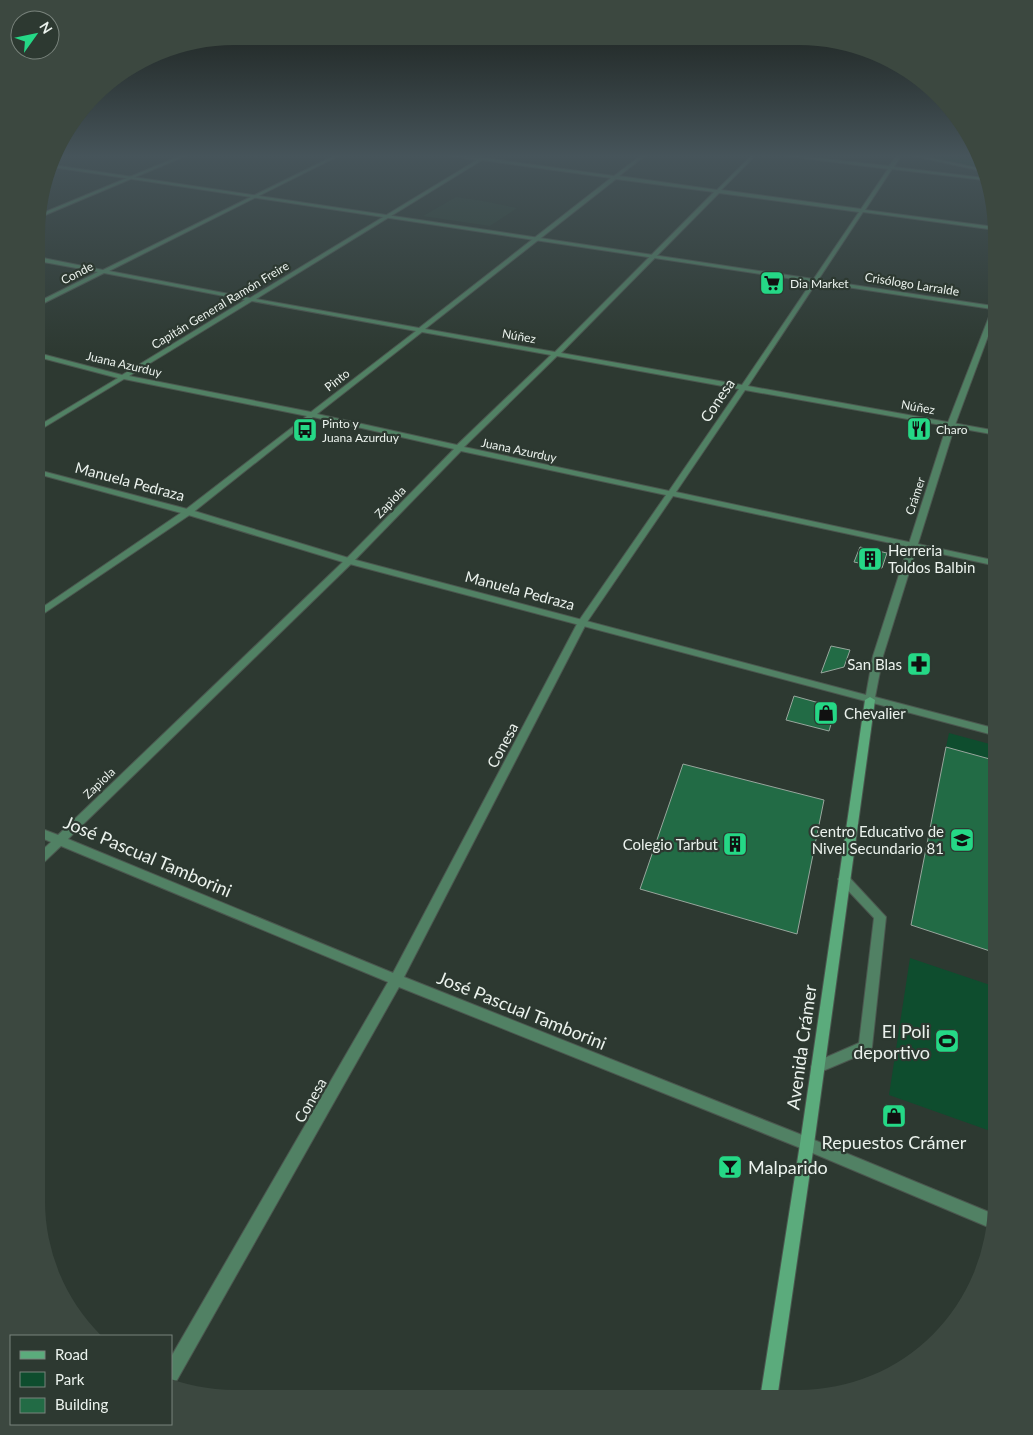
<svg xmlns="http://www.w3.org/2000/svg" width="1033" height="1435" viewBox="0 0 1033 1435" font-family="Lato,sans-serif">
<style>
.built{fill:#2f4236}
.green{fill:#0e4d2e}
.building{fill:#226b45;stroke:#98a69d}
.lines{fill:none;stroke-linecap:round;stroke-linejoin:round}
.service-casing{stroke:#4b574f;stroke-width:2}
.minor-casing{stroke:#4b574f;stroke-width:2}
.tertiary-casing{stroke:#4b574f;stroke-width:2}
.secondary-casing{stroke:#4b574f;stroke-width:2}
.service{fill:#518164;fill-rule:evenodd}
.minor{fill:#518164;fill-rule:evenodd}
.tertiary{fill:#518164;fill-rule:evenodd}
.secondary{fill:#5bab7c;fill-rule:evenodd}
.labels{text-anchor:middle;dominant-baseline:central;stroke-width:4.5;stroke-linejoin:round;paint-order:stroke}
.far-street-label{font-size:12px;fill:#ebf2ed;stroke:#2d3931}
.far-poi-label{font-size:12px;fill:#ebf2ed;stroke:#2d3931;text-anchor:start}
.street-label{font-size:15px;fill:#ebf2ed;stroke:#2d3931}
.poi-label{font-size:15px;fill:#ebf2ed;stroke:#2d3931;text-anchor:end}
.near-street-label{font-size:18px;fill:#ebf2ed;stroke:#2d3931}
.near-poi-label{font-size:18px;fill:#ebf2ed;stroke:#2d3931;text-anchor:end}
</style>
<rect width="100%" height="100%" fill="#2d3931"/>
<!-- built -->
<path class="built" d="M 456,197 L 483,201 L 517,208 L 490,226 L 423,216 Z"/>
<!-- green -->
<g class="green">
<path d="M 916,154 L 968,154 L 979,156 L 982,168 Z"/>
<path d="M 949,733 L 997,746 L 997,761 L 946,747 Z"/>
<path d="M 910,958 L 996,987 L 996,1133 L 889,1095 Z"/>
</g>
<!-- building -->
<g class="building">
<path d="M 860,547 L 887,553 L 882,568 L 854,562 Z"/>
<path d="M 831,646 L 850,650 L 844,667 L 821,673 Z"/>
<path d="M 794,696 L 823,704 L 834,714 L 829,731 L 786,720 Z"/>
<path d="M 946,747 L 997,761 L 996,953 L 911,925 Z"/>
<path d="M 683,764 L 824,800 L 797,934 L 640,889 Z"/>
</g>
<g class="lines">
<defs>
<path id="service" d="M 844,874 L 848,876 L 886,917 L 872,1047 L 870,1051 L 818,1073 L 813,1071 L 811,1067 L 813,1063 L 859,1043 L 874,918 L 840,882 L 838,879 L 840,876 Z"/>
<g id="minor">
<path d="M 185,154 L 190,154 L 38,218 L 38,215 Z"/>
<path d="M 338,154 L 342,154 L 109,271 L 250,298 L 477,160 L 444,155 L 442,154 L 483,157 L 485,158 L 614,176 L 643,154 L 647,154 L 619,176 L 717,190 L 753,154 L 757,154 L 721,190 L 861,209 L 888,169 L 772,154 L 781,154 L 889,166 L 898,154 L 902,154 L 894,167 L 984,178 L 984,180 L 892,169 L 865,210 L 995,227 L 996,230 L 863,212 L 748,386 L 997,431 L 997,435 L 745,390 L 676,492 L 997,561 L 997,566 L 673,496 L 587,622 L 404,977 L 807,1137 L 996,1215 L 993,1229 L 803,1149 L 399,987 L 177,1380 L 171,1382 L 171,1357 L 388,982 L 61,846 L 41,865 L 37,866 L 37,855 L 51,842 L 37,836 L 37,827 L 58,835 L 346,559 L 454,449 L 313,417 L 191,514 L 37,618 L 37,611 L 185,510 L 307,416 L 124,379 L 38,431 L 38,426 L 118,378 L 38,357 L 38,353 L 122,375 L 245,300 L 104,273 L 38,306 L 38,302 L 98,272 L 38,261 L 38,257 L 103,270 ZM 482,160 L 611,178 L 419,328 L 256,299 ZM 616,179 L 714,192 L 555,352 L 425,329 ZM 719,193 L 859,212 L 742,385 L 561,353 ZM 252,301 L 416,331 L 311,412 L 129,376 ZM 422,332 L 551,355 L 457,445 L 317,414 ZM 557,356 L 739,389 L 669,491 L 464,447 ZM 461,451 L 666,495 L 578,622 L 393,973 L 68,839 L 352,563 Z"/>
</g>
<g id="tertiary">
<path d="M 905,154 L 911,154 L 982,169 L 982,171 Z"/>
<path d="M 53,165 L 993,306 L 997,301 L 997,312 L 955,425 L 883,656 L 875,697 L 997,729 L 997,736 L 346,563 L 185,514 L 38,474 L 38,470 L 191,510 L 352,559 L 866,695 L 873,656 L 947,425 L 992,309 L 52,167 Z"/>
</g>
<path id="secondary" d="M 870,697 L 875,700 L 814,1144 L 777,1399 L 760,1399 L 800,1144 L 865,700 Z"/>
</defs>
<!-- service casing -->
<use href="#service" class="service-casing"/>
<!-- minor casing -->
<use href="#minor" class="minor-casing"/>
<!-- tertiary casing -->
<use href="#tertiary" class="tertiary-casing"/>
<!-- secondary casing -->
<use href="#secondary" class="secondary-casing"/>
<!-- service -->
<use href="#service" class="service"/>
<!-- minor -->
<use href="#minor" class="minor"/>
<!-- tertiary -->
<use href="#tertiary" class="tertiary"/>
<!-- secondary -->
<use href="#secondary" class="secondary"/>
</g>
<!-- sky -->
<linearGradient id="sky" x2="0" y2="1"><stop stop-color="#191f1b"/><stop offset="0.44" stop-color="#46545a"/><stop offset="1" stop-color="#46545a" stop-opacity="0"/></linearGradient>
<rect width="1033" height="354" fill="url(#sky)"/>
<!-- icons -->
<defs>
<symbol id="supermarket-square" viewBox="-11 -11 22 22"><rect x="-9" y="-9" width="18" height="18" rx="4" fill="#25d886" stroke="#2d3931"/><path d="M-6-5.5h2.5l.6 2H6L4.5 2H-2.5L-4.4-4H-6ZM-1.5 3.2a1.3 1.3 0 1 0 .1 0ZM3 3.2a1.3 1.3 0 1 0 .1 0Z" fill="#111"/></symbol>
<symbol id="restaurant-square" viewBox="-11 -11 22 22"><rect x="-9" y="-9" width="18" height="18" rx="4" fill="#25d886" stroke="#2d3931"/><path d="M-5-6h1v4h1v-4h1v4h1v-4h1v5L-1.5 .5V6h-2V.5L-5-1ZM5-6V6H3V1.5H1.5Q1.5-4 5-6Z" fill="#111"/></symbol>
<symbol id="bus-square" viewBox="-11 -11 22 22"><rect x="-9" y="-9" width="18" height="18" rx="4" fill="#25d886" stroke="#2d3931"/><path d="M-5-6H5V4H4V6H2V4H-2V6H-4V4H-5ZM-3.5-4V0h7V-4ZM-3.5 1.2v1.5H-2V1.2ZM2 1.2v1.5H3.5V1.2Z" fill="#111"/></symbol>
<symbol id="building-square" viewBox="-11 -11 22 22"><rect x="-9" y="-9" width="18" height="18" rx="4" fill="#25d886" stroke="#2d3931"/><path d="M-4-6H4V6H1V3H-1V6H-4ZM-2.5-4.3h1.7v1.8h-1.7ZM.8-4.3h1.7v1.8H.8ZM-2.5-1h1.7V.8h-1.7ZM.8-1h1.7V.8H.8Z" fill="#111"/></symbol>
<symbol id="pharmacy-square" viewBox="-11 -11 22 22"><rect x="-9" y="-9" width="18" height="18" rx="4" fill="#25d886" stroke="#2d3931"/><path d="M-2-6h4v4h4v4h-4v4h-4v-4h-4v-4h4Z" fill="#111"/></symbol>
<symbol id="shop-square" viewBox="-11 -11 22 22"><rect x="-9" y="-9" width="18" height="18" rx="4" fill="#25d886" stroke="#2d3931"/><path d="M-5-2.5h2.3a2.7 3.5 0 0 1 5.4 0H5L5.5 6h-11ZM-1.5-2.5h3a1.5 2.3 0 0 0-3 0Z" fill="#111"/></symbol>
<symbol id="school-square" viewBox="-11 -11 22 22"><rect x="-9" y="-9" width="18" height="18" rx="4" fill="#25d886" stroke="#2d3931"/><path d="M0-5L7-2L0 1L-7-2ZM-4 1L0 2.5L4 1V4Q0 6-4 4Z" fill="#111"/></symbol>
<symbol id="stadium-square" viewBox="-11 -11 22 22"><rect x="-9" y="-9" width="18" height="18" rx="4" fill="#25d886" stroke="#2d3931"/><path d="M0-5a6.5 5 0 1 0 0 10a6.5 5 0 1 0 0-10ZM-3.5-1.8h7v3.6h-7Z" fill="#111"/></symbol>
<symbol id="bar-square" viewBox="-11 -11 22 22"><rect x="-9" y="-9" width="18" height="18" rx="4" fill="#25d886" stroke="#2d3931"/><path d="M-6-5H6L.8 .8V4.5H3.5V6h-7V4.5H-.8V.8Z" fill="#111"/></symbol>
</defs>
<g fill-rule="evenodd">
<use href="#supermarket-square" x="758" y="269" width="28" height="28"/>
<use href="#restaurant-square" x="905" y="415" width="28" height="28"/>
<use href="#bus-square" x="291" y="416" width="28" height="28"/>
<use href="#building-square" x="856" y="545" width="28" height="28"/>
<use href="#pharmacy-square" x="905" y="650" width="28" height="28"/>
<use href="#shop-square" x="812" y="699" width="28" height="28"/>
<use href="#school-square" x="948" y="826" width="28" height="28"/>
<use href="#building-square" x="721" y="830" width="28" height="28"/>
<use href="#stadium-square" x="933" y="1027" width="28" height="28"/>
<use href="#shop-square" x="880" y="1102" width="28" height="28"/>
<use href="#bar-square" x="716" y="1153" width="28" height="28"/>
</g>
<g class="labels">
<!-- far-street labels -->
<g class="far-street-label">
<text transform="translate(77 273) rotate(-27)">Conde</text>
<text transform="translate(912 284) rotate(9)">Crisólogo Larralde</text>
<text transform="translate(220 305) rotate(-31)">Capitán General Ramón Freire</text>
<text transform="translate(519 336) rotate(10)">Núñez</text>
<text transform="translate(124 364) rotate(13)">Juana Azurduy</text>
<text transform="translate(337 380) rotate(-38)">Pinto</text>
<text transform="translate(918 407) rotate(10)">Núñez</text>
<text transform="translate(519 450) rotate(12)">Juana Azurduy</text>
<text transform="translate(915 496) rotate(-72)">Crámer</text>
<text transform="translate(390 502) rotate(-46)">Zapiola</text>
<text transform="translate(99 783) rotate(-44)">Zapiola</text>
</g>
<!-- far-poi labels -->
<g class="far-poi-label">
<text x="790" y="283">Dia Market</text>
<text x="322" y="423">Pinto y<tspan x="322" dy="14">Juana Azurduy</tspan></text>
<text x="936" y="429">Charo</text>
</g>
<!-- street labels -->
<g class="street-label">
<text transform="translate(717 400) rotate(-56)">Conesa</text>
<text transform="translate(130 481) rotate(15)">Manuela Pedraza</text>
<text transform="translate(520 590) rotate(15)">Manuela Pedraza</text>
<text transform="translate(502 745) rotate(-62)">Conesa</text>
<text transform="translate(310 1100) rotate(-60)">Conesa</text>
</g>
<!-- poi labels -->
<g class="poi-label">
<text x="888" y="550" text-anchor="start">Herreria<tspan x="888" dy="17">Toldos Balbin</tspan></text>
<text x="902" y="664">San Blas</text>
<text x="844" y="713" text-anchor="start">Chevalier</text>
<text x="944" y="831">Centro Educativo de<tspan x="944" dy="17">Nivel Secundario 81</tspan></text>
<text x="718" y="844">Colegio Tarbut</text>
</g>
<!-- near-street labels -->
<g class="near-street-label">
<text transform="translate(148 856) rotate(23)">José Pascual Tamborini</text>
<text transform="translate(522 1010) rotate(22)">José Pascual Tamborini</text>
<text transform="translate(801 1047) rotate(-82)">Avenida Crámer</text>
</g>
<!-- near-poi labels -->
<g class="near-poi-label">
<text x="930" y="1031">El Poli<tspan x="930" dy="21">deportivo</tspan></text>
<text x="894" y="1142" text-anchor="middle">Repuestos Crámer</text>
<text x="748" y="1167" text-anchor="start">Malparido</text>
</g>
</g>
<!-- crop -->
<path d="M0 0H1033V1435H0ZM234 45H799A189 189 0 0 1 988 234V1201A189 189 0 0 1 799 1390H234A189 189 0 0 1 45 1201V234A189 189 0 0 1 234 45Z" fill="#3c4840" fill-rule="evenodd"/>
<!-- legend -->
<rect x="10" y="1335" width="162" height="90" fill="#2d3931" stroke="#79837c"/>
<rect x="20" y="1351" width="25" height="8" fill="#5bab7c" stroke="#79837c"/>
<text x="55" y="1360" font-size="15" fill="#ebf2ed">Road</text>
<rect x="20" y="1372" width="25" height="15" fill="#0e4d2e" stroke="#79837c"/>
<text x="55" y="1385" font-size="15" fill="#ebf2ed">Park</text>
<rect x="20" y="1398" width="25" height="15" fill="#226b45" stroke="#79837c"/>
<text x="55" y="1410" font-size="15" fill="#ebf2ed">Building</text>
<!-- north arrow -->
<g transform="translate(35 35) rotate(57)"><circle r="24" fill="#2d3931" stroke="#79837c"/>
<path d="M0-4L9 19L0 12L-9 19Z" fill="#25d886"/>
<text y="-8" font-size="14" font-weight="bold" text-anchor="middle" fill="#ebf2ed">N</text>
</g>
</svg>
